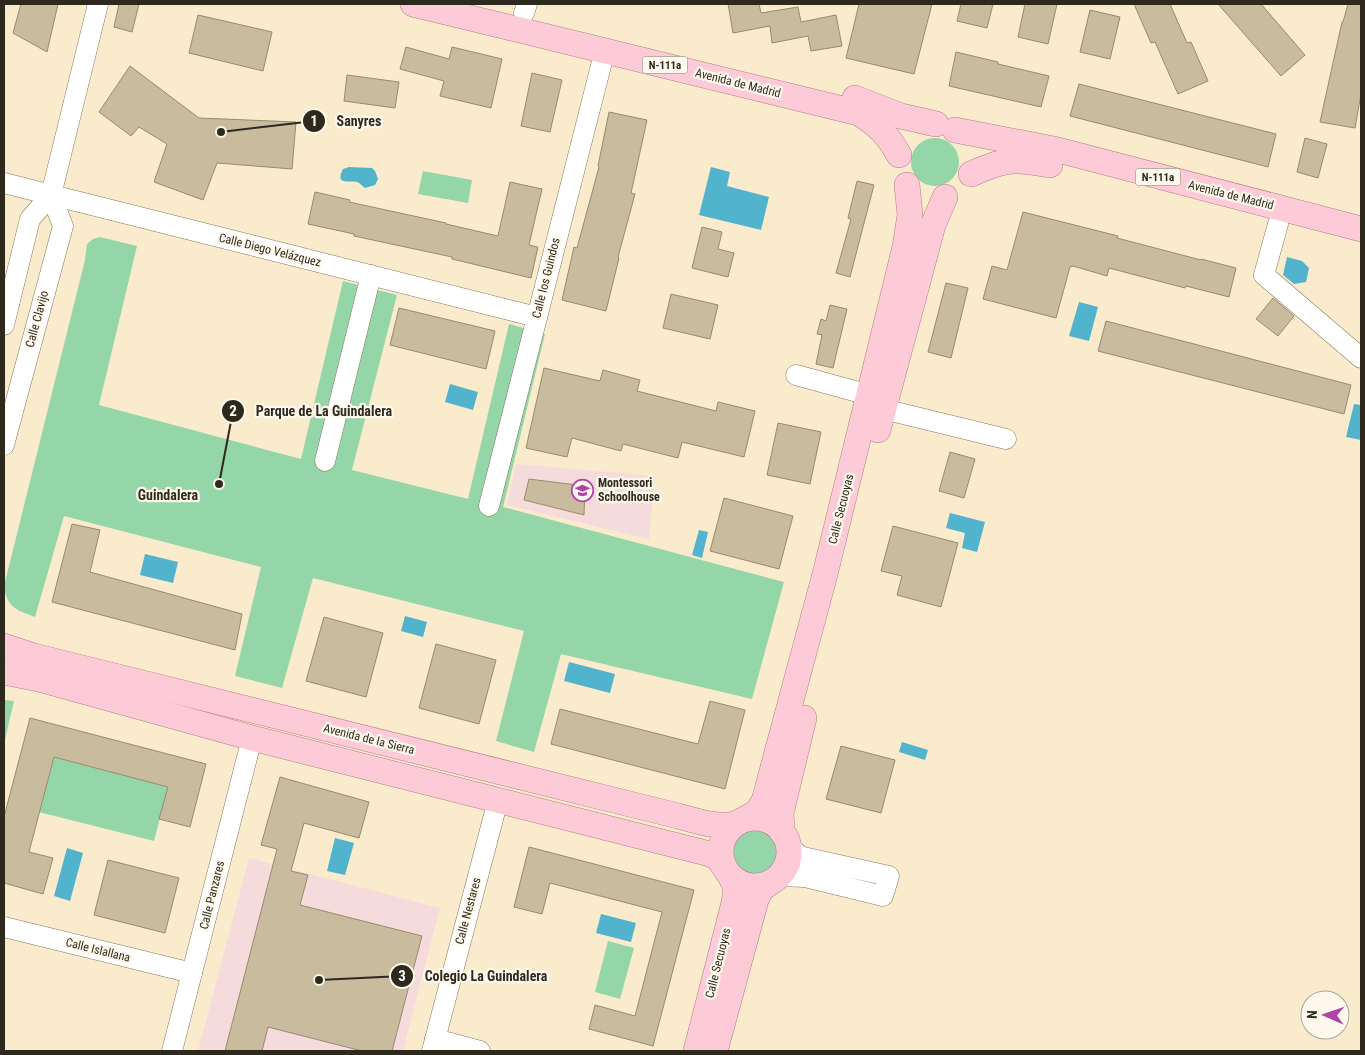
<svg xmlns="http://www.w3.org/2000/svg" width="1365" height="1055" viewBox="0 0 1365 1055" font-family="'Roboto Condensed',sans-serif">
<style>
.education{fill:#f6dbdd}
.green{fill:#94d6a7}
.water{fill:#52b3cc}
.building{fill:#c9bb9e;stroke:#988a6e}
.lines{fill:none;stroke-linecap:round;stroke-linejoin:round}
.minor-casing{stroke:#85785d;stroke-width:21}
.major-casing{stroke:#b37c86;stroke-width:26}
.minor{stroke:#fff;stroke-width:20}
.major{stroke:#fdcbd8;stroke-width:25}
.labels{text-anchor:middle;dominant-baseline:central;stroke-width:4.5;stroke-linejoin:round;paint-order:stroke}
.shield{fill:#fff9ed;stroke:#6d675b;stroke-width:1}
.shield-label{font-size:11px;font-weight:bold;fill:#2e291d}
.street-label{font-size:12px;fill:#2e291d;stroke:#fff9ed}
.poi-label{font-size:12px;font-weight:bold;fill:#2e291d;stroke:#fff9ed;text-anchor:start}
.neighbourhood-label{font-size:14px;font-weight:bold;fill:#2e291d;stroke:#fff9ed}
.leader{fill:none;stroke:#2e291d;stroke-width:2}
.callout-dot{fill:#2e291d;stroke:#fff9ed;stroke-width:2}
.mark-label{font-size:15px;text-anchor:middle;font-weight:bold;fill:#fff}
.callout-label{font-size:14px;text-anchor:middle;font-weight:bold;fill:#2e291d;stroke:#fff9ed;stroke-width:4.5;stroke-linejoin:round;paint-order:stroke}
</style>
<rect width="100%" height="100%" fill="#faebcc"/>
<!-- education -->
<g class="education">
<path d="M 516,464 L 655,476 L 649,539 L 507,505 Z"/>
<path d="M 249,858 L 440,908 L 403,1051 L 198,1051 Z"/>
</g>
<!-- green -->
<g class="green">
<circle cx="935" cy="162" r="24"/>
<path d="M 423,171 L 472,180 L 468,203 L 418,194 Z"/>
<path d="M 100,237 L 137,246 L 99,405 L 301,459 L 343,281 L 397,295 L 352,470 L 468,499 L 509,324 L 545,334 L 503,507 L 784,582 L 752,699 L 561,654 L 534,752 L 496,741 L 524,631 L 313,578 L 282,688 L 235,676 L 261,567 L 64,516 L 35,617 C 17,610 7,608 4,586 L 85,260 L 87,244 L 93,239 Z"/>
<path d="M 4,700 L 14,701 L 4,744 Z"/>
<path d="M 54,757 L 168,787 L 154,841 L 39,812 Z"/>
<path d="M 756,823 L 766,825 L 774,830 L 786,856 L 784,866 L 751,885 C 731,878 715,846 737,830 C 742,827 750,825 756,823 Z"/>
<path d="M 608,941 L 634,948 L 620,999 L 595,992 Z"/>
</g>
<!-- water -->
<g class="water">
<path d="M 349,167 L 372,168 L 375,171 L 378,179 L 375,185 L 365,188 C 362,186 360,183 357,182 C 351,180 334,186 343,169 Z"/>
<path d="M 711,167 L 730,172 L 727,186 L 769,197 L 761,230 L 699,215 Z"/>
<path d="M 1287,257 L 1302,261 L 1309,268 L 1306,282 L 1294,284 L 1283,275 Z"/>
<path d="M 1079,302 L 1098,307 L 1089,341 L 1069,336 Z"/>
<path d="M 450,384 L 478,392 L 473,410 L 445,402 Z"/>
<path d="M 1354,404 L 1361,405 L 1361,440 L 1346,437 Z"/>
<path d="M 950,513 L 985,522 L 977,552 L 962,548 L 965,533 L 946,528 Z"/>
<path d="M 699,530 L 708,532 L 702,558 L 692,555 Z"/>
<path d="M 145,554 L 178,562 L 173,583 L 140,575 Z"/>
<path d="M 405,616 L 427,622 L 423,637 L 401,631 Z"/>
<path d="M 569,662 L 615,674 L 610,693 L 564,681 Z"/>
<path d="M 902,742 L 928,750 L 925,760 L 899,752 Z"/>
<path d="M 335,838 L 354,843 L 345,875 L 327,871 Z"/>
<path d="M 67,848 L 83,853 L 70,901 L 54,896 Z"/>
<path d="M 601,914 L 636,923 L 631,942 L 596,933 Z"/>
</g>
<!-- building -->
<g class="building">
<path d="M 21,4 L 58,4 L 47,52 L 13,33 Z"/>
<path d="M 119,4 L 139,4 L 132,32 L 114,27 Z"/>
<path d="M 728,4 L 759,4 L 761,13 L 798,7 L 801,22 L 836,15 L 842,46 L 811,51 L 808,36 L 772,43 L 770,26 L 733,33 Z"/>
<path d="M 859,4 L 932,4 L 914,74 L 846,58 Z"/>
<path d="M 961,4 L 993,4 L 987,28 L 957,21 Z"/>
<path d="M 1025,4 L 1057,4 L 1048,44 L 1018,37 Z"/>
<path d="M 1134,4 L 1170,4 L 1187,43 L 1191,42 L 1208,81 L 1178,94 L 1155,42 L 1151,43 Z"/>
<path d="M 1218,4 L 1261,4 L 1305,55 L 1281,76 Z"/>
<path d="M 1348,4 L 1361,4 L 1361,94 L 1355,128 L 1320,122 L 1342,22 L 1343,22 Z"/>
<path d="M 1090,10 L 1120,17 L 1110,59 L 1080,52 Z"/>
<path d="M 198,15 L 272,32 L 263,71 L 189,53 Z"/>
<path d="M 406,47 L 449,59 L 452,47 L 502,59 L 491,108 L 440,96 L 444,81 L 400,69 Z"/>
<path d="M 956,52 L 998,62 L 998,64 L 1049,76 L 1041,107 L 949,86 Z"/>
<path d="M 130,66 L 199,118 L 296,122 L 292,169 L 217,163 L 203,200 L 154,182 L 167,144 L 139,127 L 131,136 L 99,112 Z"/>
<path d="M 532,73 L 562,80 L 550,132 L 521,126 Z"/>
<path d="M 347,75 L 399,82 L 395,108 L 344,101 Z"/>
<path d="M 1079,84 L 1276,134 L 1268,167 L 1070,116 Z"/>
<path d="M 609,112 L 647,120 L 631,193 L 635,194 L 618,257 L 619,258 L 606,311 L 562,300 L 574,247 L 577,248 L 599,167 L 598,166 Z"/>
<path d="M 1305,138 L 1327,144 L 1318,178 L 1297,172 Z"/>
<path d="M 857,181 L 874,185 L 850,277 L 836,273 L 851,219 L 848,218 Z"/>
<path d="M 510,182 L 542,189 L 529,245 L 538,247 L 531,278 L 452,259 L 452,257 L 354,236 L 354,234 L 308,224 L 315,192 L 350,200 L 349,202 L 446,223 L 446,224 L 498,236 Z"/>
<path d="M 1023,212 L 1118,236 L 1117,238 L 1201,260 L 1201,259 L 1236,268 L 1229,297 L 1186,286 L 1185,288 L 1109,268 L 1107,276 L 1073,266 L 1070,267 L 1056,318 L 983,299 L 992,266 L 1007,270 Z"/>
<path d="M 702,227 L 722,232 L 718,249 L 734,253 L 728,277 L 692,268 Z"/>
<path d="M 946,283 L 968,288 L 951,358 L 928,352 Z"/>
<path d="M 671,294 L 718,305 L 710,339 L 663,328 Z"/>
<path d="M 1273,298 L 1294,316 L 1278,336 L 1256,319 Z"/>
<path d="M 830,305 L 847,309 L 833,368 L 816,364 L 822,335 L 817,334 L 821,319 L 826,321 Z"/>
<path d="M 399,308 L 495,331 L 486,369 L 390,345 Z"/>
<path d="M 1106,321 L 1351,385 L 1344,414 L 1098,351 Z"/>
<path d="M 544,368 L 600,381 L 603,370 L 640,380 L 637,391 L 716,411 L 718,402 L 755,411 L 744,457 L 682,442 L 678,458 L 623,444 L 621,451 L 572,438 L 567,457 L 526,448 Z"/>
<path d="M 778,423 L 821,432 L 810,484 L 767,475 Z"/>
<path d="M 950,452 L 975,459 L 964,498 L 939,491 Z"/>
<path d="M 529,479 L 585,486 L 584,515 L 524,500 Z"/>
<path d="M 724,498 L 793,516 L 779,569 L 710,551 Z"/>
<path d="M 72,524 L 100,530 L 90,572 L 242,614 L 235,650 L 52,602 Z"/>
<path d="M 893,526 L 958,543 L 941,607 L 897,595 L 902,576 L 881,571 Z"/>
<path d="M 324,617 L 383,633 L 366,697 L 306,681 Z"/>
<path d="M 436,644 L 496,660 L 479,724 L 419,708 Z"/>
<path d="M 710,701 L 745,710 L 725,789 L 551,744 L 560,709 L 698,744 Z"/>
<path d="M 30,718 L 206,764 L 190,827 L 159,819 L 168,787 L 54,757 L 29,852 L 53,858 L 43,894 L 4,883 L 4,817 Z"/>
<path d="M 841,746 L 895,760 L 881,813 L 826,799 Z"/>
<path d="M 280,777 L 369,802 L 359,838 L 304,823 L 291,871 L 308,875 L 300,905 L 422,936 L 392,1051 L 362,1051 L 268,1027 L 262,1051 L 225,1051 L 277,849 L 261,845 Z"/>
<path d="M 529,847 L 694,890 L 653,1046 L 589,1029 L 595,1005 L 635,1016 L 662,912 L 550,883 L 542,914 L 514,907 Z"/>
<path d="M 108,860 L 179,878 L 165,933 L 94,915 Z"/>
</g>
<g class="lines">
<defs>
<g id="minor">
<path d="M 524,13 L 527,4"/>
<path d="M 4,183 L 537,317"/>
<path d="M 1278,224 L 1264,275 L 1361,358"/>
<path d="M 4,325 L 30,219 L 51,195 L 98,4"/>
<path d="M 796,375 L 869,395"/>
<path d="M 883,409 L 1006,439"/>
<path d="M 4,445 L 63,226 L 51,195"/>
<path d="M 325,461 L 371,275"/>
<path d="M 489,506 L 605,50"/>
<path d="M 779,876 L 805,877 L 883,896 L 889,876 L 803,857 L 797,854 L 788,843"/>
<path d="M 4,927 L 192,973"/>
<path d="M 435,1039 L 480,1051"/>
<path d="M 172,1051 L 252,738"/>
<path d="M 432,1051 L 498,800"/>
</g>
<g id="major">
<path d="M 413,4 L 859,113 C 879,126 887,134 899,155"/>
<path d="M 855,98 L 901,116 L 936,124"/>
<path d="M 955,130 L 1058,150 L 1361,229"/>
<path d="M 971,174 C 1005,159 1012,158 1050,165"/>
<path d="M 878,430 L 933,225 L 945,197"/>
<path d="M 4,646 L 34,656 L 678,816 C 696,821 717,828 735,824"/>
<path d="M 4,672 L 39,679 L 252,738 L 710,854 L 718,858 L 722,864"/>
<circle cx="755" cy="852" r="34"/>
<path d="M 743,820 L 757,812 L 764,801 L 825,574 L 905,247 L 910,215 L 907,185"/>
<path d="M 782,832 L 781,813 L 804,718"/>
<path d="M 696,1051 L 734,903 L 736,889 L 730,875"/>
<path d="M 715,1051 L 756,900 L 761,889 L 771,882"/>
</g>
</defs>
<!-- minor casing -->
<use href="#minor" class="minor-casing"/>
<!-- major casing -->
<use href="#major" class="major-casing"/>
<!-- minor -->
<use href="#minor" class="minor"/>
<!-- major -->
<use href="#major" class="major"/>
</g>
<!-- icons -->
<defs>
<symbol id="school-ring" viewBox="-11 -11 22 22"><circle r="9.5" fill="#fff9ed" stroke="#ae44a6" stroke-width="1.5"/><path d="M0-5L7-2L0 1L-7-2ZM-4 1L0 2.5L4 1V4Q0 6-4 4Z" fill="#ae44a6"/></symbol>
</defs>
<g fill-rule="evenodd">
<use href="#school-ring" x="570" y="478" width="25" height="25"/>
</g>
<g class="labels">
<!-- shield labels -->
<g class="shield">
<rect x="642.5" y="56.5" width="45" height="17" rx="4"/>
<rect x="1135.5" y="168.5" width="45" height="17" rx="4"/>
</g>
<g class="shield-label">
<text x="665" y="65">N-111a</text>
<text x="1158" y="177">N-111a</text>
</g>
<!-- street labels -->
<g class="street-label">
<text transform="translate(738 83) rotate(14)">Avenida de Madrid</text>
<text transform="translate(1231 195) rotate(14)">Avenida de Madrid</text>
<text transform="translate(270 250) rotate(14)">Calle Diego Velázquez</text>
<text transform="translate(546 278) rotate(-76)">Calle los Guindos</text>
<text transform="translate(37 319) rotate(-75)">Calle Clavijo</text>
<text transform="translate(841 509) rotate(-76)">Calle Secuoyas</text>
<text transform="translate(369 739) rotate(14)">Avenida de la Sierra</text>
<text transform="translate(212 895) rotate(-76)">Calle Panzares</text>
<text transform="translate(468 911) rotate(-75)">Calle Nestares</text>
<text transform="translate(98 950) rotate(14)">Calle Islallana</text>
<text transform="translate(718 963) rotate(-76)">Calle Secuoyas</text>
</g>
<!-- poi labels -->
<g class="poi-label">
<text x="598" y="483">Montessori<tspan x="598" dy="14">Schoolhouse</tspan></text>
</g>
<!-- neighbourhood labels -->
<g class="neighbourhood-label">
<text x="168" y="495">Guindalera</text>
</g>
</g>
<!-- callouts -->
<path class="leader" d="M221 132L314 121M219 484L233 411M319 980L402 976"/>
<g class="callout-dot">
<circle cx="221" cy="132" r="5"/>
<circle cx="219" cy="484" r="5"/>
<circle cx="319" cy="980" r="5"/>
<circle cx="314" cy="121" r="12"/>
<circle cx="233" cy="411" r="12"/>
<circle cx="402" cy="976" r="12"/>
</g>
<g class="mark-label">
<text x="314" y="126">1</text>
<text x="233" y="416">2</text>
<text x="402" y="981">3</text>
</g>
<g class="callout-label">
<text x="359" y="126">Sanyres</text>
<text x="324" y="416">Parque de La Guindalera</text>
<text x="486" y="981">Colegio La Guindalera</text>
</g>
<!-- border -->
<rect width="1365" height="1055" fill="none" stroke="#2e291d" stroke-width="10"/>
<!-- north arrow -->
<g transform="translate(1325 1015) rotate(272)"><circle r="24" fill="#fff9ed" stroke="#aba69a"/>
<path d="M0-4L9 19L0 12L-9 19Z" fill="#ae44a6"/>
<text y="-8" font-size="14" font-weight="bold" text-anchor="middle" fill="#2e291d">N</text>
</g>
</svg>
